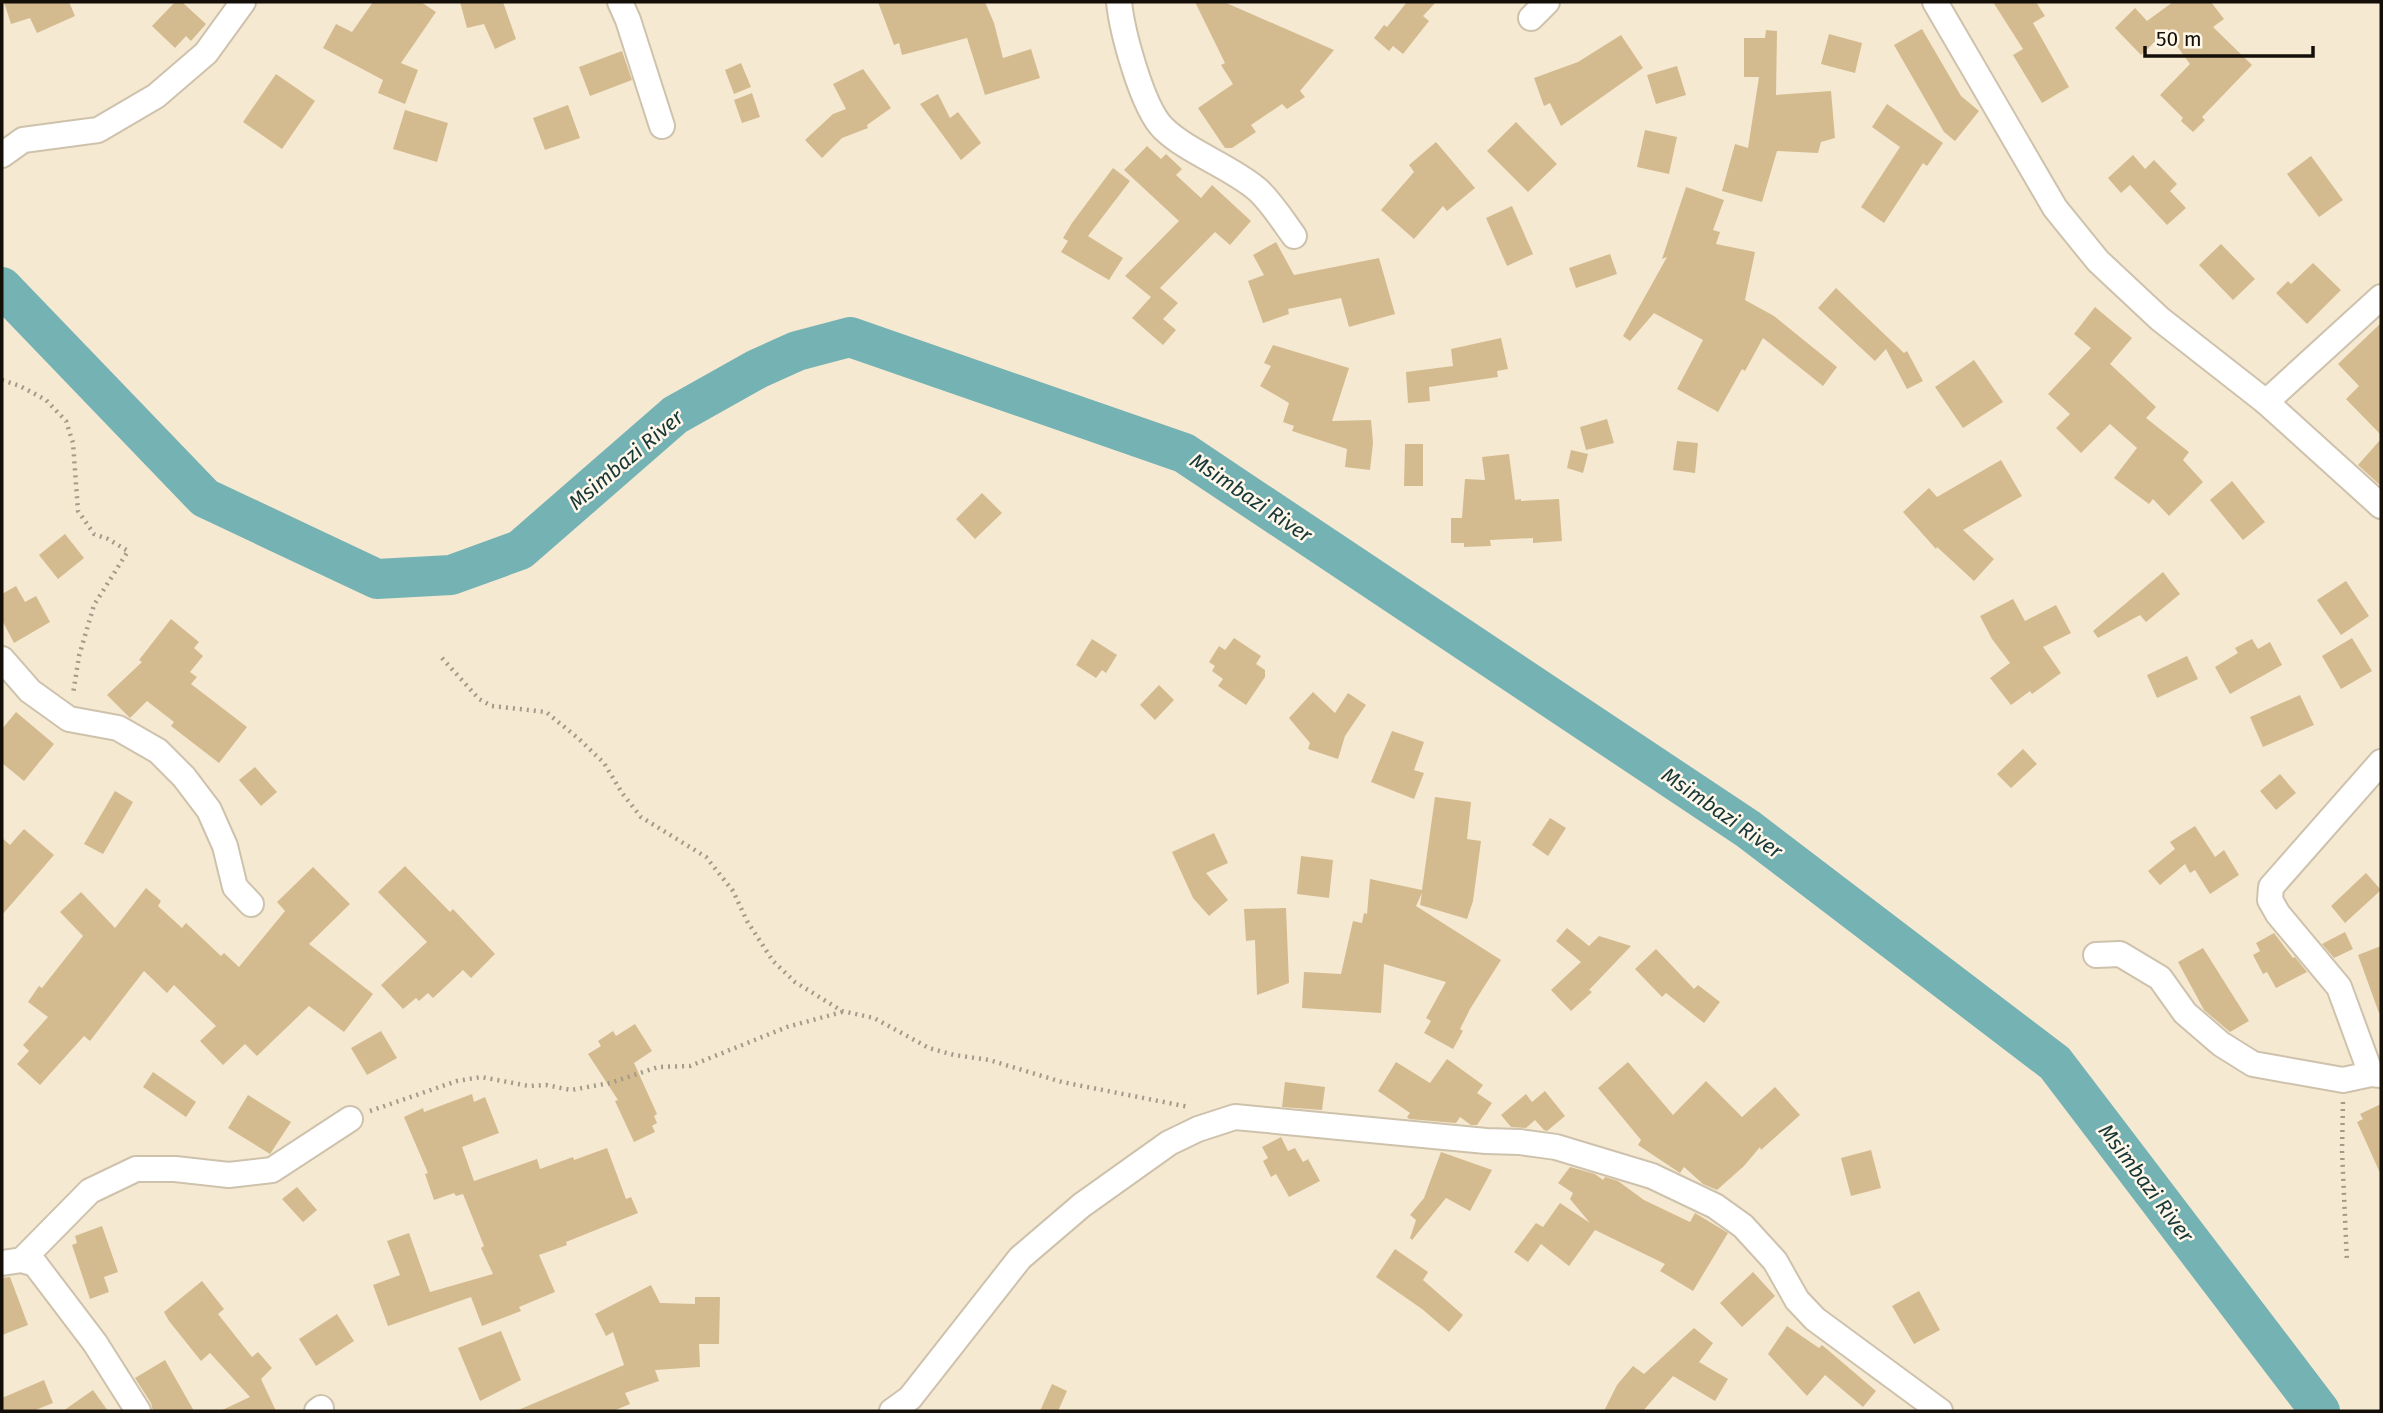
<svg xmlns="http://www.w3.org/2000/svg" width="2383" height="1413" viewBox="0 0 2383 1413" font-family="'Fira Sans',sans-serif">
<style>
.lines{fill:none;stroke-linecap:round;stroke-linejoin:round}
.river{stroke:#74b2b4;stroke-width:40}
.building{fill:#d3bb8f}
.minor-casing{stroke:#cec2ac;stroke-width:28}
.path{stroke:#a49a89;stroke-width:4.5;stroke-dasharray:2 5;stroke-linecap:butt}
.minor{stroke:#fff;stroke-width:24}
.labels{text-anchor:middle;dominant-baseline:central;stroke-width:5;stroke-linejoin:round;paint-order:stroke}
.water-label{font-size:21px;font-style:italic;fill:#163637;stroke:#fff7e9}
</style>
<rect width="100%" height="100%" fill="#f6e9d2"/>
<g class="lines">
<!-- river -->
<path class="river" d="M 2,287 L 205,498 L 377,579 L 451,575 L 520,550 L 675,415 L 757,369 L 797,351 L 850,337 L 1184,453 L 1748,829 L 2055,1063 L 2320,1411"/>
</g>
<!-- building -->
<g class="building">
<path d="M 4,2 L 69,2 L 75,16 L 37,33 L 30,18 L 11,24 Z"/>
<path d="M 175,2 L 182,2 L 206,24 L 191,41 L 186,36 L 175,48 L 152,26 Z"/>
<path d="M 373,2 L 421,2 L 436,12 L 401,63 L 418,70 L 405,104 L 378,93 L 383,80 L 323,48 L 336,24 L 352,32 Z"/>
<path d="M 460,2 L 503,2 L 516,39 L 495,49 L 484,24 L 467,28 Z"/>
<path d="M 878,2 L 985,2 L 994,23 L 1003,58 L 1031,49 L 1040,78 L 985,95 L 967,38 L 902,55 L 899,43 L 894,45 Z"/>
<path d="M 1195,2 L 1224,2 L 1334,50 L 1300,91 L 1305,97 L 1287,109 L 1282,104 L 1251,125 L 1256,132 L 1232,148 L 1225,148 L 1198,108 L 1233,84 L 1221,65 L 1225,63 Z"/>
<path d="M 1407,2 L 1436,2 L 1423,16 L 1429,21 L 1403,54 L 1393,46 L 1389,51 L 1374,38 L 1384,25 L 1387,27 Z"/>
<path d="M 1993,2 L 2036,2 L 2045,16 L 2033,23 L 2069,87 L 2042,103 L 2013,55 L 2023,49 Z"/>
<path d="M 2173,2 L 2211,2 L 2224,19 L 2213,27 L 2252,65 L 2202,117 L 2205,120 L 2193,132 L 2181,121 L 2183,118 L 2160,95 L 2190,64 L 2166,31 L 2141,55 L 2115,28 L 2135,8 L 2147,21 Z"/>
<path d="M 1922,29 L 1961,96 L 1979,111 L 1955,141 L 1944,132 L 1894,45 Z"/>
<path d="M 1766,30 L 1777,31 L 1776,95 L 1831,91 L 1835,138 L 1821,142 L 1818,153 L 1777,151 L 1762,202 L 1722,191 L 1735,144 L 1748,148 L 1759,77 L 1744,77 L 1744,38 L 1765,38 Z"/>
<path d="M 1829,34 L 1862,43 L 1855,73 L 1821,64 Z"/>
<path d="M 1621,35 L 1643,68 L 1561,126 L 1550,103 L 1544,106 L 1534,78 L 1578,62 Z"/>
<path d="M 622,51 L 632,80 L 590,96 L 579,67 Z"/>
<path d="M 741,63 L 751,87 L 734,94 L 725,70 Z"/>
<path d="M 1677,66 L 1686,95 L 1656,104 L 1647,75 Z"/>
<path d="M 863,69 L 891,108 L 867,125 L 868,128 L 842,138 L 822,158 L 805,140 L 833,114 L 846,109 L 833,84 Z"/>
<path d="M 276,74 L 315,101 L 282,149 L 243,122 Z"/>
<path d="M 752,93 L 760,117 L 742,123 L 734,100 Z"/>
<path d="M 938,94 L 950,118 L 958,112 L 981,143 L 961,160 L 920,104 Z"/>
<path d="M 1887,104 L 1943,143 L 1927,166 L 1923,163 L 1884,223 L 1861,207 L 1900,147 L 1872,127 Z"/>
<path d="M 568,105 L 580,138 L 545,150 L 533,118 Z"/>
<path d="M 405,110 L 448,123 L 437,162 L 393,149 Z"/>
<path d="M 1516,122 L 1557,164 L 1528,192 L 1487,151 Z"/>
<path d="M 1645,130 L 1677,137 L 1669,174 L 1637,167 Z"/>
<path d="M 1436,142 L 1475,188 L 1447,211 L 1443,206 L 1414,239 L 1381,210 L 1414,172 L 1409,165 Z"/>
<path d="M 1147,146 L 1161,159 L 1166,154 L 1182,169 L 1176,175 L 1201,198 L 1212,185 L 1251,221 L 1230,245 L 1215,232 L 1160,288 L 1178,303 L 1163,319 L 1176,330 L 1163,345 L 1132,318 L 1151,297 L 1125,276 L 1179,221 L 1124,170 Z"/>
<path d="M 2133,155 L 2145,169 L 2154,160 L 2177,184 L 2170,191 L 2186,208 L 2167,225 L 2130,185 L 2121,193 L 2108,178 Z"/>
<path d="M 2311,156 L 2343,200 L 2319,217 L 2287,174 Z"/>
<path d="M 1113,168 L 1130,181 L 1088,236 L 1123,258 L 1109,280 L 1061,252 L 1068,241 L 1063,238 L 1072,223 Z"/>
<path d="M 1686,187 L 1724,200 L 1713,230 L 1720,232 L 1716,244 L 1755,252 L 1745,300 L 1774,316 L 1837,367 L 1823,386 L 1763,338 L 1745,371 L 1742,369 L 1718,412 L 1677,389 L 1703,340 L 1654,313 L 1630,341 L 1623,336 L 1667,257 L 1662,259 Z"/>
<path d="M 1512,206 L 1533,254 L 1507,266 L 1486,218 Z"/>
<path d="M 1276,242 L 1294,275 L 1379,258 L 1395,314 L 1349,327 L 1341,298 L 1288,309 L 1289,314 L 1263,323 L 1248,281 L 1264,275 L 1253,255 Z"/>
<path d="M 2221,244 L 2255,279 L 2233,300 L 2199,265 Z"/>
<path d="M 1610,254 L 1617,274 L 1576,288 L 1569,268 Z"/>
<path d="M 2313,263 L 2341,290 L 2307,324 L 2276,293 L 2288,281 L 2291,284 Z"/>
<path d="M 1836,288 L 1904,353 L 1907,351 L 1923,381 L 1907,389 L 1886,349 L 1875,361 L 1818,308 Z"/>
<path d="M 2095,307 L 2132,338 L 2110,364 L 2156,407 L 2146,418 L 2189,452 L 2183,460 L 2203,482 L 2169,516 L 2153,499 L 2149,504 L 2114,478 L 2137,448 L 2110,424 L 2081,453 L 2056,428 L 2070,414 L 2048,394 L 2091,348 L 2074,334 Z"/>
<path d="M 2381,323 L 2381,435 L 2346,399 L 2359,386 L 2338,364 Z"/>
<path d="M 1501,338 L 1508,369 L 1497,371 L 1498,377 L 1429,387 L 1430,401 L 1408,403 L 1406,372 L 1453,366 L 1451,349 Z"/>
<path d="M 1273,345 L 1349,368 L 1332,421 L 1371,420 L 1373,443 L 1370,470 L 1345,467 L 1347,449 L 1292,431 L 1294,426 L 1283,422 L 1289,403 L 1260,386 L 1271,366 L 1264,363 Z"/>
<path d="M 1974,360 L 2003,402 L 1963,428 L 1935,387 Z"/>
<path d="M 1607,419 L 1614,443 L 1586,450 L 1580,427 Z"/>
<path d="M 2381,439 L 2381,486 L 2358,465 Z"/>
<path d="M 1677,441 L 1698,443 L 1695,473 L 1673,470 Z"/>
<path d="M 1405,444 L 1423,444 L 1423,486 L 1404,486 Z"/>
<path d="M 1571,450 L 1588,454 L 1583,473 L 1567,468 Z"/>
<path d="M 1509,454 L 1515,500 L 1521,499 L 1521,501 L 1559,499 L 1562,541 L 1533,543 L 1533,538 L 1490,540 L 1491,546 L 1464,547 L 1464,543 L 1451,543 L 1451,518 L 1462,518 L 1465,479 L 1485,480 L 1482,457 Z"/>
<path d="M 2001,460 L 2022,496 L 1963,530 L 1994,559 L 1974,581 L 1937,547 L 1936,549 L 1903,512 L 1929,488 L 1937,497 Z"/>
<path d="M 2232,481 L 2265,522 L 2243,540 L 2210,500 Z"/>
<path d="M 982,493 L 1002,513 L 975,539 L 956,519 Z"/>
<path d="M 65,534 L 84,558 L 58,579 L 39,555 Z"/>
<path d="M 2163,572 L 2180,594 L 2146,622 L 2140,615 L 2098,638 L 2093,631 Z"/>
<path d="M 2346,581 L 2369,616 L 2341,635 L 2317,600 Z"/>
<path d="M 16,586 L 25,602 L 36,596 L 50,622 L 14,643 L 2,620 L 2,594 Z"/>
<path d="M 2013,599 L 2025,621 L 2056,605 L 2071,633 L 2043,647 L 2061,673 L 2032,694 L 2030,691 L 2011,705 L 1990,678 L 2010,663 L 1992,639 L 1980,616 Z"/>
<path d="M 171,619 L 199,642 L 194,648 L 203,656 L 190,672 L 197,677 L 191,684 L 247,727 L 219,763 L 171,726 L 174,722 L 147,701 L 130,718 L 107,695 L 142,662 L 139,660 Z"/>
<path d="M 1234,638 L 1261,656 L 1256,664 L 1265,670 L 1265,677 L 1246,705 L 1218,686 L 1223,679 L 1212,671 L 1215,666 L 1209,662 L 1219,646 L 1225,650 Z"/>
<path d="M 2352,638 L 2372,671 L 2341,689 L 2322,656 Z"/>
<path d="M 1092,639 L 1117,655 L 1106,673 L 1102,670 L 1096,678 L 1076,665 Z"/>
<path d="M 2252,639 L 2258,649 L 2270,642 L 2282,665 L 2230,694 L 2215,667 L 2238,653 L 2235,648 Z"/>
<path d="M 2187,656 L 2198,679 L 2157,698 L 2147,675 Z"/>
<path d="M 1159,685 L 1174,700 L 1155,720 L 1140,705 Z"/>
<path d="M 1313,692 L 1335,713 L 1348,693 L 1366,705 L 1345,736 L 1338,759 L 1308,749 L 1310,743 L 1289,718 Z"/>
<path d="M 2300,695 L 2314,725 L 2263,747 L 2250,717 Z"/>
<path d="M 16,712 L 54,744 L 24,781 L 2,763 L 2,729 Z"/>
<path d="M 1392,731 L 1424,742 L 1414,770 L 1424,773 L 1414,799 L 1371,782 Z"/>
<path d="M 2023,749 L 2037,764 L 2011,788 L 1997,774 Z"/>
<path d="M 255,767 L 277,792 L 261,806 L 239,780 Z"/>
<path d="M 2280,774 L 2296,793 L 2276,810 L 2260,791 Z"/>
<path d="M 115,791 L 133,802 L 103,854 L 84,844 Z"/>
<path d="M 1435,797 L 1471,802 L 1467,839 L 1481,841 L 1473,901 L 1467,919 L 1420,905 L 1422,893 L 1416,906 L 1501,960 L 1470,1009 L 1460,1029 L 1463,1031 L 1453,1049 L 1424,1033 L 1431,1021 L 1426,1018 L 1446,982 L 1384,964 L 1381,1013 L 1302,1008 L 1304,972 L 1341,974 L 1353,921 L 1362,923 L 1364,913 L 1367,914 L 1370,879 L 1422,890 Z"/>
<path d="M 1550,818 L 1566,828 L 1548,856 L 1532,845 Z"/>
<path d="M 2195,826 L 2215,857 L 2224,850 L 2239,875 L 2210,894 L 2195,870 L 2190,873 L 2185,864 L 2160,885 L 2148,871 L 2175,849 L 2170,842 Z"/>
<path d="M 24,829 L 54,855 L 2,915 L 2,838 L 10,845 Z"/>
<path d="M 1214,833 L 1228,863 L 1206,873 L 1228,900 L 1209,916 L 1193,898 L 1172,852 Z"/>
<path d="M 1301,856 L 1333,860 L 1329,898 L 1297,894 Z"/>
<path d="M 405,866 L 450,912 L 453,909 L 495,954 L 471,978 L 463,970 L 433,998 L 428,993 L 419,1001 L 416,998 L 403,1009 L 381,985 L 427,942 L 378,892 Z"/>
<path d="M 313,867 L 350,904 L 309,944 L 373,994 L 344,1032 L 309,1006 L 257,1056 L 245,1044 L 223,1065 L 200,1041 L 216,1026 L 174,985 L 167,993 L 144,971 L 90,1041 L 84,1036 L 40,1085 L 17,1064 L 29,1051 L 23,1045 L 48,1017 L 28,1002 L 39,986 L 42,988 L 83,936 L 60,912 L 81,892 L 115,928 L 146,888 L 161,901 L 158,906 L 182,928 L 186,923 L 221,956 L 224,953 L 239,967 L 285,911 L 277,902 Z"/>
<path d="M 2366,873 L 2381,890 L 2345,923 L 2331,906 Z"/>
<path d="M 1286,908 L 1289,983 L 1257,995 L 1255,940 L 1246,941 L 1244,909 Z"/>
<path d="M 1567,928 L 1589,946 L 1599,936 L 1631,946 L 1589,990 L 1592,992 L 1571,1011 L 1551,990 L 1581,962 L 1556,941 Z"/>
<path d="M 2345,932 L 2353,949 L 2334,958 L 2322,944 Z"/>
<path d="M 2274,933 L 2293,958 L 2295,957 L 2307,972 L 2276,988 L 2267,972 L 2263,974 L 2253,955 L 2260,951 L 2256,943 Z"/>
<path d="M 2381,946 L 2381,1012 L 2379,1013 L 2358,955 Z"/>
<path d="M 2203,948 L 2249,1021 L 2230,1032 L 2204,1010 L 2178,962 Z"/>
<path d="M 1656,949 L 1694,989 L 1698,985 L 1720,1002 L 1704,1023 L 1666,993 L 1662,997 L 1635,969 Z"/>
<path d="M 635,1024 L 652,1051 L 634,1063 L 657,1114 L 654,1116 L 657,1123 L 652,1126 L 655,1132 L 634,1142 L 615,1101 L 618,1100 L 588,1054 L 601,1046 L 598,1041 L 613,1031 L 616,1036 Z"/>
<path d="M 381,1031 L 397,1058 L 367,1075 L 351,1048 Z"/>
<path d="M 1447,1059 L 1483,1085 L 1477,1093 L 1492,1103 L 1477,1125 L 1471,1125 L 1460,1117 L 1456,1123 L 1409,1119 L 1407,1117 L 1410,1113 L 1378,1091 L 1396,1062 L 1430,1083 Z"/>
<path d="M 1628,1062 L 1673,1115 L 1706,1081 L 1742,1117 L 1775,1087 L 1800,1115 L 1761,1150 L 1760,1147 L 1744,1166 L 1717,1190 L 1703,1184 L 1684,1167 L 1680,1173 L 1638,1145 L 1641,1140 L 1598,1088 Z"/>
<path d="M 153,1072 L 196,1102 L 186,1117 L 143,1087 Z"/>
<path d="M 1285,1082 L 1325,1087 L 1322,1110 L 1282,1107 Z"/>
<path d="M 1545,1091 L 1565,1116 L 1547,1131 L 1544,1130 L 1535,1120 L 1526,1128 L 1511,1127 L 1501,1115 L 1526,1094 L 1532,1102 Z"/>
<path d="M 472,1094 L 474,1102 L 485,1097 L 499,1133 L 462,1147 L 474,1181 L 537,1159 L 540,1169 L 573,1157 L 574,1160 L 607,1148 L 626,1199 L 631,1197 L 638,1213 L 566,1242 L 567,1245 L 539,1255 L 555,1292 L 519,1307 L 521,1311 L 482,1326 L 471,1297 L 388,1326 L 373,1285 L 400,1275 L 387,1241 L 409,1233 L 430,1292 L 493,1274 L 481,1248 L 484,1246 L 463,1194 L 456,1196 L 454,1193 L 434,1200 L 425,1174 L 428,1173 L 404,1117 L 423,1108 L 424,1112 Z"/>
<path d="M 248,1095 L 291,1122 L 270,1154 L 228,1128 Z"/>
<path d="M 2381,1104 L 2381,1175 L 2357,1122 L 2363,1119 L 2360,1114 Z"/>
<path d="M 1281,1137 L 1288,1151 L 1295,1148 L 1303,1162 L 1308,1159 L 1320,1181 L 1289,1197 L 1276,1174 L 1271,1177 L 1263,1161 L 1268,1158 L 1262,1147 Z"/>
<path d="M 1871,1150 L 1881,1188 L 1851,1196 L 1841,1158 Z"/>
<path d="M 1441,1152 L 1492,1170 L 1470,1211 L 1446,1198 L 1412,1240 L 1410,1238 L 1416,1220 L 1410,1215 L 1424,1198 Z"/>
<path d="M 1570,1167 L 1595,1174 L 1603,1180 L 1605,1177 L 1618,1181 L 1644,1200 L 1690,1222 L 1695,1213 L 1728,1233 L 1693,1291 L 1660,1271 L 1665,1264 L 1595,1230 L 1569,1266 L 1541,1244 L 1528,1262 L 1514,1252 L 1536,1223 L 1543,1227 L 1560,1203 L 1590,1223 L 1570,1199 L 1573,1193 L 1558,1183 Z"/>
<path d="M 297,1187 L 317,1210 L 303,1222 L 282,1199 Z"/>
<path d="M 102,1226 L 118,1272 L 104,1277 L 109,1292 L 90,1299 L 72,1245 L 77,1243 L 75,1236 Z"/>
<path d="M 1395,1249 L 1428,1272 L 1423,1280 L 1463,1315 L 1449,1332 L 1422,1309 L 1376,1277 Z"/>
<path d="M 1753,1272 L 1775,1296 L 1742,1327 L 1720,1303 Z"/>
<path d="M 10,1277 L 28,1325 L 2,1335 L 2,1278 Z"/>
<path d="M 202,1281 L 224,1309 L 218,1314 L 252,1357 L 258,1352 L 272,1368 L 261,1379 L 276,1411 L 220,1411 L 250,1397 L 210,1353 L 201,1361 L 169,1321 L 164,1312 Z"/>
<path d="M 651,1285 L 660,1303 L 695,1304 L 695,1297 L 720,1297 L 719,1344 L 699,1344 L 700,1367 L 655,1370 L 659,1381 L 625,1393 L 630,1404 L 613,1411 L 516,1411 L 624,1365 L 613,1332 L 606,1336 L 595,1314 Z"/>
<path d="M 1919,1291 L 1940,1330 L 1914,1344 L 1892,1306 Z"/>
<path d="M 337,1314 L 354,1341 L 316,1366 L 299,1339 Z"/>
<path d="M 1787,1326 L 1819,1348 L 1822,1345 L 1876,1391 L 1863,1407 L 1825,1375 L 1807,1396 L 1768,1354 Z"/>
<path d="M 1694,1328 L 1713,1343 L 1699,1362 L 1728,1379 L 1715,1401 L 1673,1376 L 1643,1411 L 1604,1411 L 1617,1385 L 1633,1366 L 1644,1374 Z"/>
<path d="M 501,1331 L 521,1380 L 480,1401 L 458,1348 Z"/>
<path d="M 165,1360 L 194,1411 L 153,1411 L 151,1403 L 135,1378 Z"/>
<path d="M 44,1380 L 53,1403 L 33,1411 L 2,1411 L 2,1398 Z"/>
<path d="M 1052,1384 L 1067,1391 L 1058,1411 L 1040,1411 Z"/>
<path d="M 93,1390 L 108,1411 L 63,1411 Z"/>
</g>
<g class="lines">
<defs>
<g id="minor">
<path d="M 620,2 L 628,20 L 662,126"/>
<path d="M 1119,2 C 1122,31 1142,107 1163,128 C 1187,152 1232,167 1258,190 C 1272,203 1283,221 1294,236"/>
<path d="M 1935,2 L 2055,208 L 2098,261 L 2160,319 L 2266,402 L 2381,506"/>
<path d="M 1531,18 L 1547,2"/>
<path d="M 2,155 L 23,140 L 98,130 L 156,96 L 206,53 L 243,2"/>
<path d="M 2266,402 L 2381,297"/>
<path d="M 2,659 L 30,691 L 69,719 L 118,728 L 158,751 L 184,777 L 209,810 L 225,846 L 235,887 L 251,904"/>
<path d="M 2096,955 L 2120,954 L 2160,978 L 2185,1013 L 2221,1044 L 2253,1064 L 2343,1080 L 2371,1074 L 2381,1075"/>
<path d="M 2371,1074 L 2339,987 L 2278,914 L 2270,900 L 2271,887 L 2381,762"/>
<path d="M 22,1260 L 90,1191 L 136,1169 L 175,1169 L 229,1175 L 272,1170 L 350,1119"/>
<path d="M 2,1263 L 22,1260 L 35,1264 L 95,1343 L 138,1411"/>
<path d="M 317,1411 L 321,1408"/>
<path d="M 892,1411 L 910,1398 L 1020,1258 L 1082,1205 L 1169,1143 L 1198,1129 L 1235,1117 L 1486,1141 L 1520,1142 L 1556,1147 L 1652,1176 L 1715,1206 L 1743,1226 L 1775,1261 L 1797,1300 L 1815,1319 L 1940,1411"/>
</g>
</defs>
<!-- minor casing -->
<use href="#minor" class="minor-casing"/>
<!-- path -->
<g class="path">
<path d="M 2,380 L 20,386 L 46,400 L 66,421 L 73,443 L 78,511 L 94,534 L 108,539 L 128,551 L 94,605 L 79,656 L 73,694"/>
<path d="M 442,658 L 479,699 L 492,706 L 546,712 L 579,739 L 604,763 L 622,793 L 641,817 L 706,857 L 733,891 L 747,921 L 773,961 L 795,982 L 842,1011 L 874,1018 L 929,1048 L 954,1055 L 989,1060 L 1062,1082 L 1189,1107"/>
<path d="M 2343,1102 L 2342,1151 L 2347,1262"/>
<path d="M 370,1111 L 457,1081 L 481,1077 L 529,1086 L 546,1085 L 571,1090 L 610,1083 L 658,1067 L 690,1066 L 787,1027 L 842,1012"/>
</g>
<!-- minor -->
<use href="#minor" class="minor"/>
</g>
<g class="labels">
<!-- water labels -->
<g class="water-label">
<text transform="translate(626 460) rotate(-40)">Msimbazi River</text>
<text transform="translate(1251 498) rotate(34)">Msimbazi River</text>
<text transform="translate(1722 813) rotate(35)">Msimbazi River</text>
<text transform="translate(2146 1183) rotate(53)">Msimbazi River</text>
</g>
</g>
<!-- border -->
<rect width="2383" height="1413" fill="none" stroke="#130f08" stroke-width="7"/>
<!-- scale -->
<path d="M2145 46v10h168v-10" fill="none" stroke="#130f08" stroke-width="3.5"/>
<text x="2156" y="46" font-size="21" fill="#130f08" stroke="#fff7e9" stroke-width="5" paint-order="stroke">50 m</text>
</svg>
